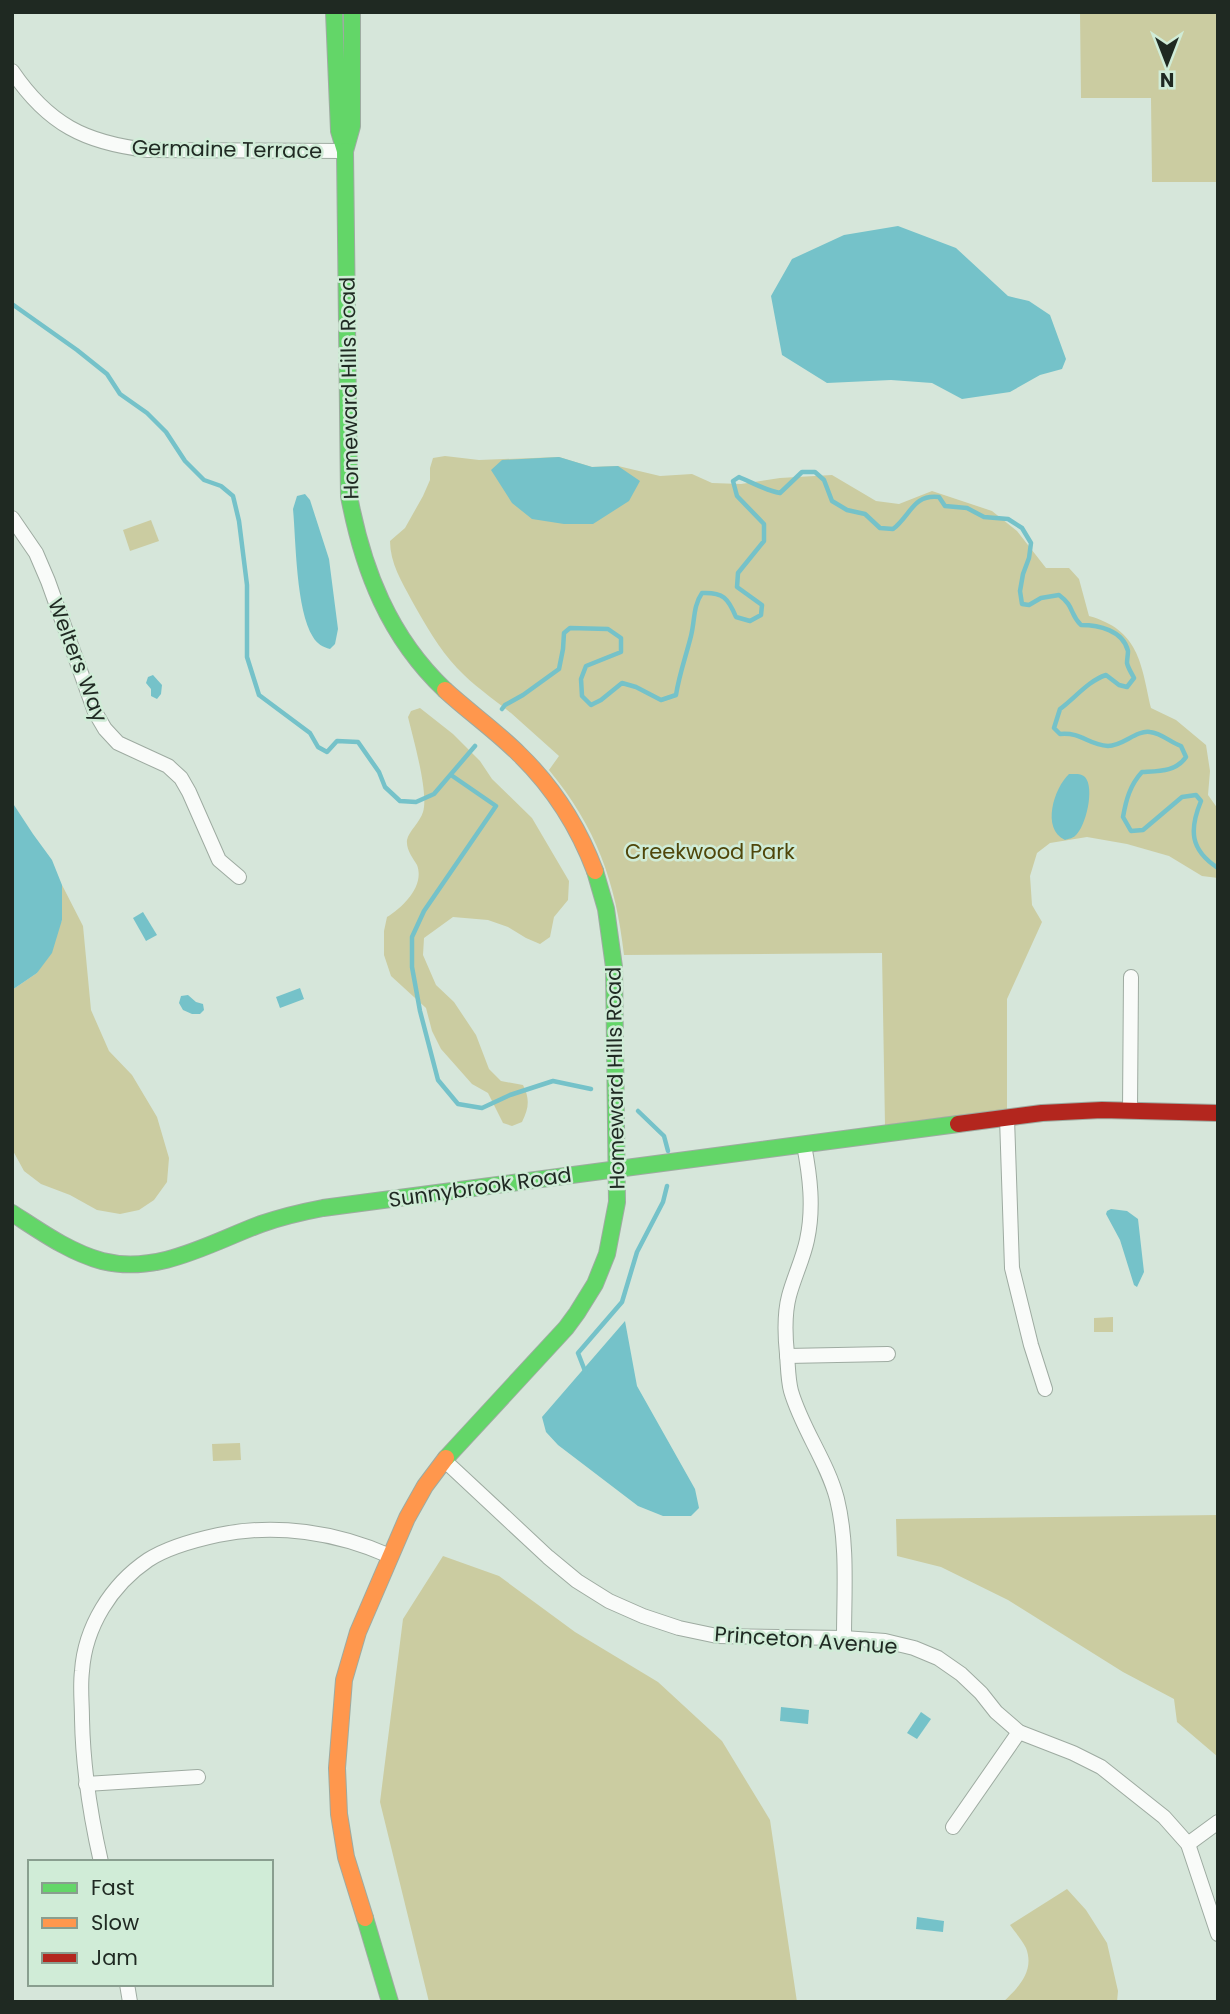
<svg xmlns="http://www.w3.org/2000/svg" width="1230" height="2014" viewBox="0 0 1230 2014" font-family="Poppins,sans-serif">
<style>
.green{fill:#cbcca1}
.water{fill:#75c2c9}
.lines{fill:none;stroke-linecap:round;stroke-linejoin:round}
.stream{stroke:#75c2c9;stroke-width:4.5}
.street-casing{stroke:#9eaba1;stroke-width:16}
.fast-casing{stroke:#9eaba1;stroke-width:18}
.slow-casing{stroke:#9eaba1;stroke-width:18}
.jam-casing{stroke:#9eaba1;stroke-width:18}
.street{stroke:#f9fbf9;stroke-width:14}
.fast{stroke:#63d668;stroke-width:16}
.slow{stroke:#ff974d;stroke-width:16}
.jam{stroke:#b3261e;stroke-width:16}
.labels{text-anchor:middle;dominant-baseline:central;stroke-width:5;stroke-linejoin:round;paint-order:stroke}
.street-label{font-size:21px;fill:#1f2922;stroke:#d0ecd7}
.park-label{font-size:21px;fill:#4f460a;stroke:#d0ecd7}
</style>
<rect width="100%" height="100%" fill="#d6e6da"/>
<!-- green -->
<g class="green">
<path d="M 1080,12 L 1218,12 L 1218,182 L 1152,182 L 1151,98 L 1081,98 Z"/>
<path d="M 445,456 L 479,460 L 559,457 L 592,467 L 618,466 L 660,476 L 692,474 L 712,483 L 741,484 L 780,478 L 832,475 L 876,501 L 899,504 L 932,491 L 992,511 L 1017,531 L 1046,568 L 1069,568 L 1079,579 L 1089,616 C 1139,630 1141,663 1151,708 L 1176,720 L 1206,745 L 1210,771 L 1208,795 L 1218,809 L 1218,878 L 1202,876 L 1169,856 L 1127,844 L 1087,837 L 1050,843 L 1037,853 L 1030,876 L 1032,905 L 1042,922 L 1007,999 L 1007,1109 L 885,1125 L 882,953 L 624,955 C 616,882 596,827 549,770 L 559,756 C 543,742 527,727 511,713 C 492,698 473,685 457,668 C 439,649 425,624 412,601 C 402,582 390,563 390,541 L 405,528 L 423,496 L 430,480 L 430,468 L 433,458 Z"/>
<path d="M 151,520 L 159,541 L 130,551 L 123,530 Z"/>
<path d="M 420,708 L 453,734 L 480,761 L 492,779 L 532,818 L 569,881 L 568,900 L 554,917 L 550,937 L 540,944 L 526,938 L 508,927 L 488,920 L 453,917 L 424,938 L 423,955 L 436,985 L 454,1002 L 476,1035 L 489,1069 L 501,1081 L 523,1085 C 530,1099 529,1108 522,1122 L 512,1126 L 503,1123 L 488,1093 L 472,1084 L 441,1049 L 432,1031 L 426,1008 L 391,976 L 384,955 L 384,931 L 387,917 C 403,907 425,886 417,865 C 413,858 406,850 407,840 C 409,831 420,822 423,812 C 429,793 413,738 408,717 L 411,711 Z"/>
<path d="M 62,885 L 83,926 L 91,1010 L 109,1051 L 132,1075 L 157,1117 L 169,1158 L 167,1182 L 154,1200 L 139,1210 L 120,1214 L 97,1210 L 70,1195 L 41,1184 L 24,1171 L 12,1149 L 12,990 L 37,973 L 62,920 Z"/>
<path d="M 1113,1317 L 1113,1332 L 1094,1332 L 1094,1318 Z"/>
<path d="M 240,1443 L 241,1460 L 213,1461 L 212,1444 Z"/>
<path d="M 1218,1515 L 1218,1757 L 1177,1722 L 1174,1699 L 1123,1672 L 1008,1600 L 941,1567 L 897,1556 L 896,1519 Z"/>
<path d="M 443,1556 L 499,1576 L 575,1632 L 658,1682 L 722,1741 L 770,1820 L 797,2002 L 429,2002 L 380,1802 L 403,1619 Z"/>
<path d="M 1067,1889 L 1086,1910 L 1107,1943 L 1118,1991 L 1117,2002 L 1003,2002 C 1018,1988 1035,1971 1026,1948 C 1022,1940 1015,1932 1010,1925 Z"/>
</g>
<!-- water -->
<g class="water">
<path d="M 898,226 L 956,248 L 1008,296 L 1029,301 L 1050,315 L 1066,359 L 1062,369 L 1040,375 L 1010,392 L 962,399 L 932,383 L 891,380 L 827,383 L 782,355 L 771,296 L 792,259 L 844,235 Z"/>
<path d="M 559,457 L 592,467 L 618,466 L 640,481 L 629,501 L 593,524 L 564,524 L 532,519 L 512,503 L 491,470 L 502,460 Z"/>
<path d="M 305,494 L 310,500 L 329,559 L 338,629 L 335,644 L 330,649 C 323,647 317,644 313,637 C 296,610 296,542 293,509 L 297,496 Z"/>
<path d="M 153,675 L 162,685 L 161,694 L 157,699 L 151,696 L 151,689 L 146,683 L 148,677 Z"/>
<path d="M 1069,774 C 1075,774 1081,773 1085,777 C 1095,788 1086,827 1075,836 C 1073,838 1068,839 1065,840 C 1041,829 1054,788 1069,774 Z"/>
<path d="M 12,802 L 33,834 L 52,860 L 62,885 L 62,920 L 52,953 L 37,973 L 12,990 Z"/>
<path d="M 143,912 L 157,935 L 146,941 L 133,918 Z"/>
<path d="M 300,988 L 304,999 L 280,1008 L 276,997 Z"/>
<path d="M 188,995 L 196,1002 L 203,1004 L 204,1010 L 200,1014 L 192,1014 L 183,1010 L 179,1003 L 181,996 Z"/>
<path d="M 1111,1209 L 1127,1211 L 1138,1219 L 1144,1272 L 1137,1287 L 1134,1285 L 1120,1240 L 1106,1214 L 1107,1211 Z"/>
<path d="M 625,1321 L 637,1386 L 695,1489 L 699,1508 L 691,1516 L 663,1516 L 638,1506 L 558,1445 L 546,1432 L 542,1417 Z"/>
<path d="M 781,1707 L 809,1710 L 808,1724 L 780,1721 Z"/>
<path d="M 921,1712 L 931,1719 L 917,1739 L 907,1733 Z"/>
<path d="M 917,1917 L 944,1921 L 943,1932 L 916,1929 Z"/>
</g>
<g class="lines">
<!-- stream -->
<g class="stream">
<path d="M 12,304 L 77,350 L 107,374 L 120,394 L 147,413 L 166,432 L 185,461 L 204,480 L 221,486 L 233,496 L 239,521 L 247,585 L 247,657 L 259,695 L 310,733 L 318,747 L 327,752 L 337,741 L 358,742 L 379,772 L 385,787 L 400,801 L 416,802 L 434,794 L 475,746"/>
<path d="M 502,709 L 505,705 L 523,695 L 559,669 L 563,649 L 564,633 L 570,628 L 608,629 L 621,638 L 621,652 L 586,666 L 581,679 L 582,696 L 591,705 L 601,700 L 622,683 L 636,687 L 661,700 L 676,695 C 679,675 686,656 691,636 C 695,620 693,606 702,593 C 723,592 728,598 736,617 L 750,621 L 761,615 L 762,605 L 737,587 L 738,573 L 764,541 L 764,524 L 737,496 L 733,481 L 739,477 C 753,483 765,490 780,493 L 802,472 L 815,472 L 824,480 L 832,501 L 847,510 L 865,514 L 880,528 L 893,529 C 911,515 913,494 939,497 L 945,506 L 967,508 L 984,517 L 1008,519 L 1022,528 L 1031,543 L 1029,558 L 1023,574 L 1020,591 L 1022,604 L 1029,605 L 1041,598 L 1059,595 C 1075,607 1069,613 1081,625 C 1098,625 1123,630 1128,651 C 1128,655 1127,659 1127,663 C 1128,668 1132,674 1134,678 L 1127,687 L 1119,685 L 1106,675 C 1088,681 1075,698 1060,709 L 1054,728 L 1060,734 C 1082,732 1088,745 1108,746 C 1123,746 1136,730 1150,732 C 1161,733 1170,742 1181,746 L 1186,757 C 1176,772 1158,771 1142,772 C 1130,785 1126,800 1123,817 L 1131,831 L 1143,830 L 1182,797 L 1196,795 L 1201,801 C 1189,830 1190,850 1218,868"/>
<path d="M 451,775 L 496,806 L 424,911 L 412,937 L 412,967 L 420,1011 L 438,1080 L 458,1104 L 482,1108 L 510,1095 L 553,1081 L 591,1089"/>
<path d="M 638,1111 L 664,1136 L 668,1151"/>
<path d="M 585,1371 L 578,1353 L 622,1302 L 637,1252 L 663,1202 L 667,1186"/>
</g>
<defs>
<g id="street">
<path d="M 12,71 C 48,124 85,143 148,150 L 345,151"/>
<path d="M 12,518 L 36,553 L 48,581 L 95,712 L 105,729 L 118,743 L 168,766 L 181,778 L 189,792 L 219,860 L 239,877"/>
<path d="M 1130,1110 L 1131,977"/>
<path d="M 1007,1118 L 1012,1268 L 1031,1345 L 1045,1389"/>
<path d="M 804,1145 C 810,1176 814,1208 807,1240 C 803,1259 794,1277 789,1296 C 784,1315 785,1335 787,1354 C 788,1366 788,1380 791,1391 C 802,1429 827,1461 837,1499 C 848,1544 844,1592 844,1638"/>
<path d="M 787,1356 L 888,1354"/>
<path d="M 444,1460 L 548,1557 L 577,1581 L 609,1601 L 643,1616 L 679,1628 L 717,1636 L 844,1638 L 885,1641 L 914,1648 L 938,1658 L 961,1674 L 981,1693 L 996,1712 L 1019,1732 L 1073,1753 L 1101,1767 L 1164,1817 L 1188,1844 L 1218,1934"/>
<path d="M 86,1784 L 198,1777"/>
<path d="M 953,1827 L 1019,1732"/>
<path d="M 1188,1844 L 1218,1822"/>
<path d="M 101,1862 C 90,1814 83,1768 82,1719 C 82,1703 80,1687 82,1671 C 85,1627 111,1585 148,1560 C 168,1547 195,1540 218,1535 C 276,1523 336,1532 390,1556"/>
<path d="M 127,1984 L 130,2002"/>
</g>
<g id="fast">
<path d="M 334,12 L 339,131 L 345,151 L 352,126 L 352,12"/>
<path d="M 345,151 L 349,496 C 363,570 389,637 445,690"/>
<path d="M 12,1213 C 40,1231 69,1252 102,1261 C 158,1275 210,1243 261,1224 C 281,1217 302,1212 323,1208 L 958,1124"/>
<path d="M 446,1458 L 566,1328 L 577,1313 L 595,1284 L 607,1254 L 617,1202 L 614,967 L 606,909 L 595,871"/>
<path d="M 365,1918 L 390,2002"/>
</g>
<g id="slow">
<path d="M 445,690 C 469,712 496,731 519,754 C 553,787 578,826 595,871"/>
<path d="M 365,1918 L 346,1857 L 339,1814 L 337,1768 L 344,1680 L 358,1632 L 407,1518 L 425,1486 L 446,1458"/>
</g>
<path id="jam" d="M 958,1124 L 1042,1113 L 1102,1110 L 1218,1113"/>
</defs>
<!-- street casing -->
<use href="#street" class="street-casing"/>
<!-- fast casing -->
<use href="#fast" class="fast-casing"/>
<!-- slow casing -->
<use href="#slow" class="slow-casing"/>
<!-- jam casing -->
<use href="#jam" class="jam-casing"/>
<!-- street -->
<use href="#street" class="street"/>
<!-- fast -->
<use href="#fast" class="fast"/>
<!-- slow -->
<use href="#slow" class="slow"/>
<!-- jam -->
<use href="#jam" class="jam"/>
</g>
<g class="labels">
<!-- street labels -->
<g class="street-label">
<text transform="translate(227 149) rotate(1)">Germaine Terrace</text>
<text transform="translate(349 388) rotate(-91)">Homeward Hills Road</text>
<text transform="translate(78 660) rotate(69)">Welters Way</text>
<text transform="translate(615 1078) rotate(-91)">Homeward Hills Road</text>
<text transform="translate(480 1187) rotate(-8)">Sunnybrook Road</text>
<text transform="translate(806 1640) rotate(4)">Princeton Avenue</text>
</g>
<!-- park labels -->
<g class="park-label">
<text x="710" y="851">Creekwood Park</text>
</g>
</g>
<!-- border -->
<rect width="1230" height="2014" fill="none" stroke="#1f2922" stroke-width="28"/>
<!-- legend -->
<rect x="28" y="1860" width="245" height="126" fill="#d0ecd7" stroke="#899e8f" stroke-width="2"/>
<rect x="42" y="1883" width="35" height="10" fill="#63d668" stroke="#899e8f" stroke-width="2"/>
<text x="91" y="1895" font-size="21" fill="#1f2922">Fast</text>
<rect x="42" y="1918" width="35" height="10" fill="#ff974d" stroke="#899e8f" stroke-width="2"/>
<text x="91" y="1930" font-size="21" fill="#1f2922">Slow</text>
<rect x="42" y="1953" width="35" height="10" fill="#b3261e" stroke="#899e8f" stroke-width="2"/>
<text x="91" y="1965" font-size="21" fill="#1f2922">Jam</text>
<!-- north arrow -->
<g transform="translate(1167 63) rotate(180)" stroke="#d0ecd7" stroke-width="5" paint-order="stroke">
<path d="M0-5L12 26L0 18L-12 26Z" fill="#1f2922"/>
<text y="-10" font-size="19" font-weight="bold" text-anchor="middle" fill="#1f2922">N</text>
</g>
</svg>
